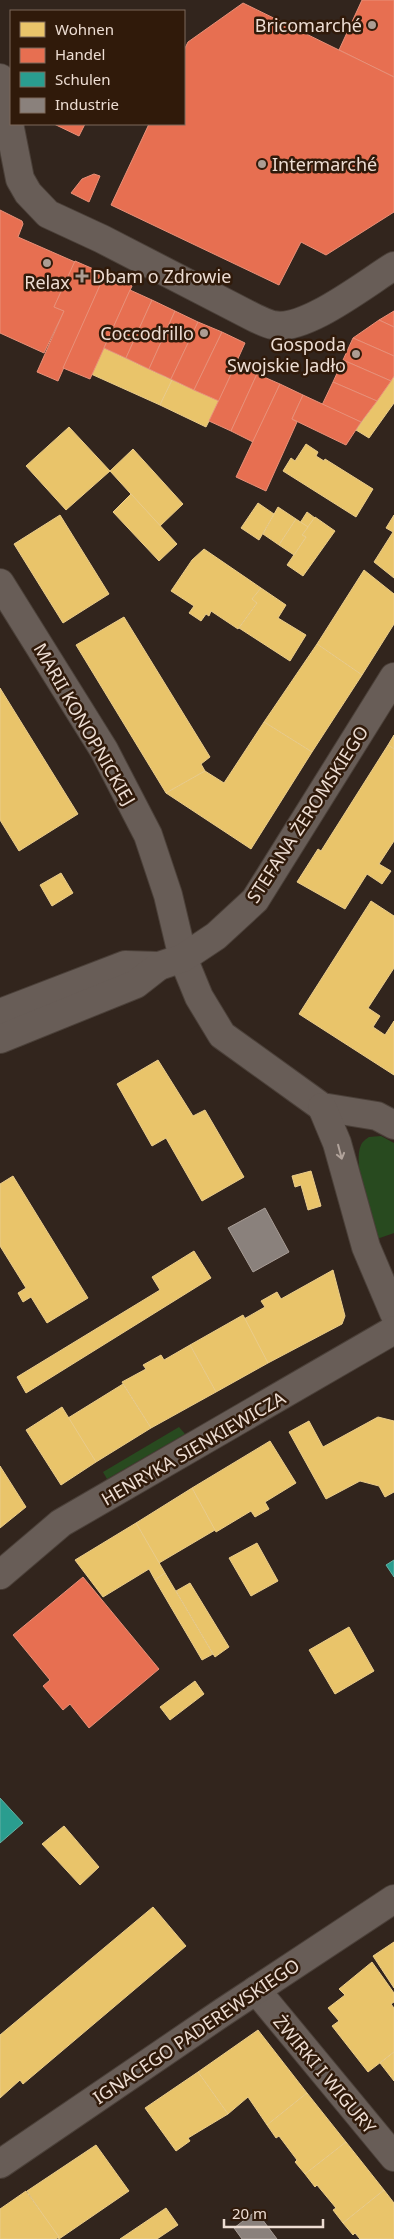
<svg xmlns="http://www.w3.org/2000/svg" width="394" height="2239" viewBox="0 0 394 2239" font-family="'Noto Sans',sans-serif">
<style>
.green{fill:#284a1f}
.homes{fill:#e9c46a;stroke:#eacc8a}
.shops{fill:#e76f51;stroke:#e99078}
.schools{fill:#2a9d8f;stroke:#64b0a3}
.industry{fill:#8a817c;stroke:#a89d96}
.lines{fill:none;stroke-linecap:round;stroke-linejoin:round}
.street-casing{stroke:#4b4039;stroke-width:30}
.street{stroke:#685d57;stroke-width:28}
.oneway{stroke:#b1a39b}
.poi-dot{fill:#ac9d93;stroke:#301a0a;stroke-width:2}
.labels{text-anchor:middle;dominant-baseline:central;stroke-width:5;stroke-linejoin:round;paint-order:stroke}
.poi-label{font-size:18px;fill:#edddd3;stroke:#301a0a;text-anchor:end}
.street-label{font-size:18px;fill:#edddd3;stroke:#301a0a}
</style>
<rect width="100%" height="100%" fill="#32251d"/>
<!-- green -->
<g class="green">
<path d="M 381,1136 L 394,1143 L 394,1233 L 377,1239 C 371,1220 352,1163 361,1145 C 362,1142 366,1139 369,1137 Z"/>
<path d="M 179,1427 L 185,1434 L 107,1479 L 103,1472 Z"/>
</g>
<!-- homes -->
<g class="homes">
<path d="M 104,348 L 172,380 L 160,405 L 91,374 Z"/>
<path d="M 394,376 L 394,403 L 369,438 L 356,430 Z"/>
<path d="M 172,380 L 219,401 L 206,427 L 160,405 Z"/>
<path d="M 69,427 L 110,471 L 66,510 L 26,466 Z"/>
<path d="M 306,444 L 318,452 L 316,456 L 324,461 L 325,459 L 373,489 L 356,517 L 283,471 L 291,458 L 295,461 Z"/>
<path d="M 133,449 L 183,504 L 160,526 L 110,471 Z"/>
<path d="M 131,494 L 177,544 L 159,561 L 113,512 Z"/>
<path d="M 258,503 L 274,514 L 259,540 L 241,528 Z"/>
<path d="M 278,507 L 296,519 L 279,545 L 263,534 Z"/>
<path d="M 307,512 L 315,518 L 308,527 L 300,523 Z"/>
<path d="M 60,515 L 109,594 L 63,623 L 14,544 Z"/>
<path d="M 394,515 L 394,578 L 374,562 L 393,532 L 386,528 Z"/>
<path d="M 315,517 L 335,531 L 303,576 L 287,565 L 306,537 L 302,535 Z"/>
<path d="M 296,519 L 308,527 L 302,535 L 306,537 L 294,555 L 279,545 Z"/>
<path d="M 204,549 L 261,588 L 252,599 L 257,603 L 238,629 L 211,611 L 209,616 L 206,614 L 201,621 L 189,613 L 194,606 L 171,591 L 192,560 Z"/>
<path d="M 364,570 L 394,594 L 394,624 L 362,675 L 317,644 Z"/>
<path d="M 261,588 L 286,605 L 278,618 L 306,635 L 290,661 L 239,628 L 257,603 L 252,599 Z"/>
<path d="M 124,617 L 210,757 L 201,764 L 205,771 L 166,793 L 76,645 Z"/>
<path d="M 317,644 L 362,675 L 312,752 L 264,722 Z"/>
<path d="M 0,688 L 78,814 L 19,851 L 0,820 Z"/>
<path d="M 264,722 L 312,752 L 251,849 L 166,793 L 205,771 L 224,783 Z"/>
<path d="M 394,735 L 394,749 L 388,745 Z"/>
<path d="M 388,745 L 394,749 L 394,841 L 379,864 L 391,871 L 382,884 L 367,874 L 345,909 L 297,882 L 318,849 L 321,851 Z"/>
<path d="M 61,873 L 73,893 L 52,906 L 40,885 Z"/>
<path d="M 371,901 L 394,916 L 394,968 L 368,1008 L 380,1016 L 373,1027 L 385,1035 L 394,1021 L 394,1075 L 299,1014 Z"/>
<path d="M 158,1060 L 193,1116 L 205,1110 L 244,1177 L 202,1201 L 166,1138 L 152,1146 L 117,1084 Z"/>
<path d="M 311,1171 L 321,1206 L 308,1210 L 301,1185 L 295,1187 L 292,1176 Z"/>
<path d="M 13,1176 L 88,1298 L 47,1323 L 31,1297 L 23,1302 L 18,1293 L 26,1288 L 0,1246 L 0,1184 Z"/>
<path d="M 194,1251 L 211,1278 L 26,1393 L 17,1377 L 160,1290 L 152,1277 Z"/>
<path d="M 333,1270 L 345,1316 L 342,1324 L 268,1363 L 244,1319 L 265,1307 L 261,1301 L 277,1292 L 281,1299 Z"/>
<path d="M 243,1315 L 268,1363 L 216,1392 L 190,1345 Z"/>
<path d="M 190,1345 L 216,1392 L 151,1428 L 122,1382 L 146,1369 L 143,1365 L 161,1355 L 164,1360 Z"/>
<path d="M 123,1384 L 151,1428 L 96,1462 L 68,1418 Z"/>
<path d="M 62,1407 L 96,1462 L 61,1485 L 26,1430 Z"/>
<path d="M 378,1417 L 394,1421 L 394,1492 L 385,1497 L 379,1486 L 360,1481 L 326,1499 L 289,1432 L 309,1421 L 323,1447 Z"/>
<path d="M 270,1441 L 296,1483 L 265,1502 L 269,1509 L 255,1517 L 251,1511 L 216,1532 L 192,1488 Z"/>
<path d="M 0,1466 L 26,1507 L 0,1528 Z"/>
<path d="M 192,1488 L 215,1530 L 159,1563 L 136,1523 Z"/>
<path d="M 136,1523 L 165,1573 L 155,1580 L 149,1569 L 103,1597 L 75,1560 Z"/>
<path d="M 257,1543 L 278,1581 L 251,1596 L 229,1558 Z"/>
<path d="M 165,1573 L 213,1654 L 202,1660 L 155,1580 Z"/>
<path d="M 190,1583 L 229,1647 L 215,1657 L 176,1591 Z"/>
<path d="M 349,1627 L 374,1671 L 335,1694 L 309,1650 Z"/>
<path d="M 195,1681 L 204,1694 L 170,1720 L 160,1707 Z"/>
<path d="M 64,1826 L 99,1867 L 80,1885 L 42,1844 Z"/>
<path d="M 153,1907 L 186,1946 L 23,2084 L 20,2080 L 0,2098 L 0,2035 Z"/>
<path d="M 394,1942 L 394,1988 L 373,1956 Z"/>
<path d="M 372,1962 L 394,1993 L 394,2002 L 391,2004 L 394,2008 L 394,2052 L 368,2072 L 332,2026 L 339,2021 L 328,2008 L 345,1995 L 339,1989 Z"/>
<path d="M 258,2030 L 307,2093 L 267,2125 L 248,2097 L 228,2114 L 198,2072 Z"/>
<path d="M 394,2052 L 394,2081 L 380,2063 Z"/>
<path d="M 198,2072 L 228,2114 L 188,2138 L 190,2141 L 176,2151 L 145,2108 Z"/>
<path d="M 307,2093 L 346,2142 L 305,2174 L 295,2162 L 297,2160 L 279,2136 L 276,2138 L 267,2125 Z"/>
<path d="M 346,2142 L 384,2190 L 343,2223 L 333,2210 L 336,2208 L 317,2185 L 315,2187 L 305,2174 Z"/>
<path d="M 96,2145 L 129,2191 L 59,2239 L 27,2191 Z"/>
<path d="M 384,2190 L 394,2203 L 394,2239 L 360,2239 L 355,2233 L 353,2235 L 343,2223 Z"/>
<path d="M 26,2191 L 59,2237 L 56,2239 L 0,2239 L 0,2209 Z"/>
<path d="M 166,2208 L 178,2225 L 157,2239 L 120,2239 Z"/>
</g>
<!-- shops -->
<g class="shops">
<path d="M 362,0 L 394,0 L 394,77 L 339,50 Z"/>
<path d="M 243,3 L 394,77 L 394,212 L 326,255 L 301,242 L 279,285 L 111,205 L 149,124 L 184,124 L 184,50 L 188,42 Z"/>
<path d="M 54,124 L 85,124 L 79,136 Z"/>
<path d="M 94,174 L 100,176 L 89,202 L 71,193 L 82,179 Z"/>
<path d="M 0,210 L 22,221 L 23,224 L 18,237 L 75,262 L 54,307 L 64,311 L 44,353 L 0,333 Z"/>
<path d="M 75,261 L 105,274 L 58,381 L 37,372 L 64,311 L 54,307 Z"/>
<path d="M 105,274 L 132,286 L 90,379 L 63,368 Z"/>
<path d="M 130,290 L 152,300 L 126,358 L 104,348 Z"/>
<path d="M 152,300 L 175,311 L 149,369 L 126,358 Z"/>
<path d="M 175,311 L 198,322 L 171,379 L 149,369 Z"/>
<path d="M 394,311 L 394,327 L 379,320 Z"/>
<path d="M 379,320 L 394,327 L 394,356 L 353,338 Z"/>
<path d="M 198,322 L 222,332 L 194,390 L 171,379 Z"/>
<path d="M 222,332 L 245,343 L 219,401 L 194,390 Z"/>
<path d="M 353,338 L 394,356 L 394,376 L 391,381 L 343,360 Z"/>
<path d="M 343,360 L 391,381 L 377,401 L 333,382 Z"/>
<path d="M 236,364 L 257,374 L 231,431 L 209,421 Z"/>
<path d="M 257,374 L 280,384 L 253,442 L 231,431 Z"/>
<path d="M 333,382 L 377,401 L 361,422 L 322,405 Z"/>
<path d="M 280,384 L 303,395 L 292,419 L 297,422 L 266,491 L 236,477 Z"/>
<path d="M 303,395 L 361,422 L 346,445 L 292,419 Z"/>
<path d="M 83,1577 L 159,1669 L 89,1728 L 70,1704 L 63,1710 L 43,1686 L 50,1680 L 13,1635 Z"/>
</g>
<!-- schools -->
<g class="schools">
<path d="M 394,1560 L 394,1577 L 386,1565 Z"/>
<path d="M 0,1798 L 23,1823 L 0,1843 Z"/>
</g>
<!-- industry -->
<g class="industry">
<path d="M 265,1208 L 289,1252 L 253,1272 L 228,1228 Z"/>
<path d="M 256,2211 L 277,2239 L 242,2239 L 234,2228 Z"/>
</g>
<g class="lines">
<defs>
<g id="street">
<path d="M 0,78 L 20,179 L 28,193 L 48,214 L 102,239 L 255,318 C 260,320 267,324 273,325 C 305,332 366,283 394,266"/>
<path d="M 0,583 L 104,750 L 148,835 L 168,895 L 183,958 L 199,997 L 222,1035 L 322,1107 L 377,1116 L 394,1125"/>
<path d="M 0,1013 L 125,965 L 159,966"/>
<path d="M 0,1039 L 136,984 L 159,966 L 183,958 L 216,936 L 255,900 L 394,677"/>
<path d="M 322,1107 L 337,1143 L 366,1247 L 394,1313"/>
<path d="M 0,1575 L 61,1523 L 394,1330"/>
<path d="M 256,1990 L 394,2157"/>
<path d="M 0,2164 L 223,2012 L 394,1899"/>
</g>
</defs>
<!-- street casing -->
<use href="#street" class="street-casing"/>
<!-- street -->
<use href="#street" class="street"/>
</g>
<!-- one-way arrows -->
<defs><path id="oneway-shaft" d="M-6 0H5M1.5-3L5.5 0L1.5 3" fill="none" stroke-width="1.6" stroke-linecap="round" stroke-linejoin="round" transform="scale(1.25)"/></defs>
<use class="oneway" href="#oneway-shaft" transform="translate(340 1152) rotate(75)"/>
<!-- markers -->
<g class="poi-dot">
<circle cx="372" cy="25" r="5"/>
<circle cx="262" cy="164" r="5"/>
<circle cx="47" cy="263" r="5"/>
<path d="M79.5 268.5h5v5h5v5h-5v5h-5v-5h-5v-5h5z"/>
<circle cx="204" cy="333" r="5"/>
<circle cx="356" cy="354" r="5"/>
</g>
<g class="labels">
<!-- poi labels -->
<g class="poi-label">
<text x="362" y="25">Bricomarché</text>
<text x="272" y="164" text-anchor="start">Intermarché</text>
<text x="92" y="276" text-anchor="start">Dbam o Zdrowie</text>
<text x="47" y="282" text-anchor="middle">Relax</text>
<text x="194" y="333">Coccodrillo</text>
<text x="346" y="344">Gospoda<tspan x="346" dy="21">Swojskie Jadło</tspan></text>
</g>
<!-- street labels -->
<g class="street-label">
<text transform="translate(85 724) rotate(60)">MARII KONOPNICKIEJ</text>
<text transform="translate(307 814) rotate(-57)">STEFANA ŻEROMSKIEGO</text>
<text transform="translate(193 1448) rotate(-30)">HENRYKA SIENKIEWICZA</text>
<text transform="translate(196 2031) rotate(-34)">IGNACEGO PADEREWSKIEGO</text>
<text transform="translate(325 2074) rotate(50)">ŻWIRKI I WIGURY</text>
</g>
</g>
<!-- legend -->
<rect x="10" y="10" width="175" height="115" fill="#301a0a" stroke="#7c685a"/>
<rect x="20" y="22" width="25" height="15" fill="#e9c46a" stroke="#7c685a"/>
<text x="55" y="35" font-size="15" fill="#edddd3">Wohnen</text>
<rect x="20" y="48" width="25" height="15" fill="#e76f51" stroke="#7c685a"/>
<text x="55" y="60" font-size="15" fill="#edddd3">Handel</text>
<rect x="20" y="72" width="25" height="15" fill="#2a9d8f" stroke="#7c685a"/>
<text x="55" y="85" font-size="15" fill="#edddd3">Schulen</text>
<rect x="20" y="98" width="25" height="15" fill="#8a817c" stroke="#7c685a"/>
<text x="55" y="110" font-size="15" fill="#edddd3">Industrie</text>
<!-- scale -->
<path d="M224 2219v8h99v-8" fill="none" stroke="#edddd3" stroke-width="2.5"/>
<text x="232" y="2219" font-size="15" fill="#edddd3" stroke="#301a0a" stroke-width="4" paint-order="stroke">20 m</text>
</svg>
